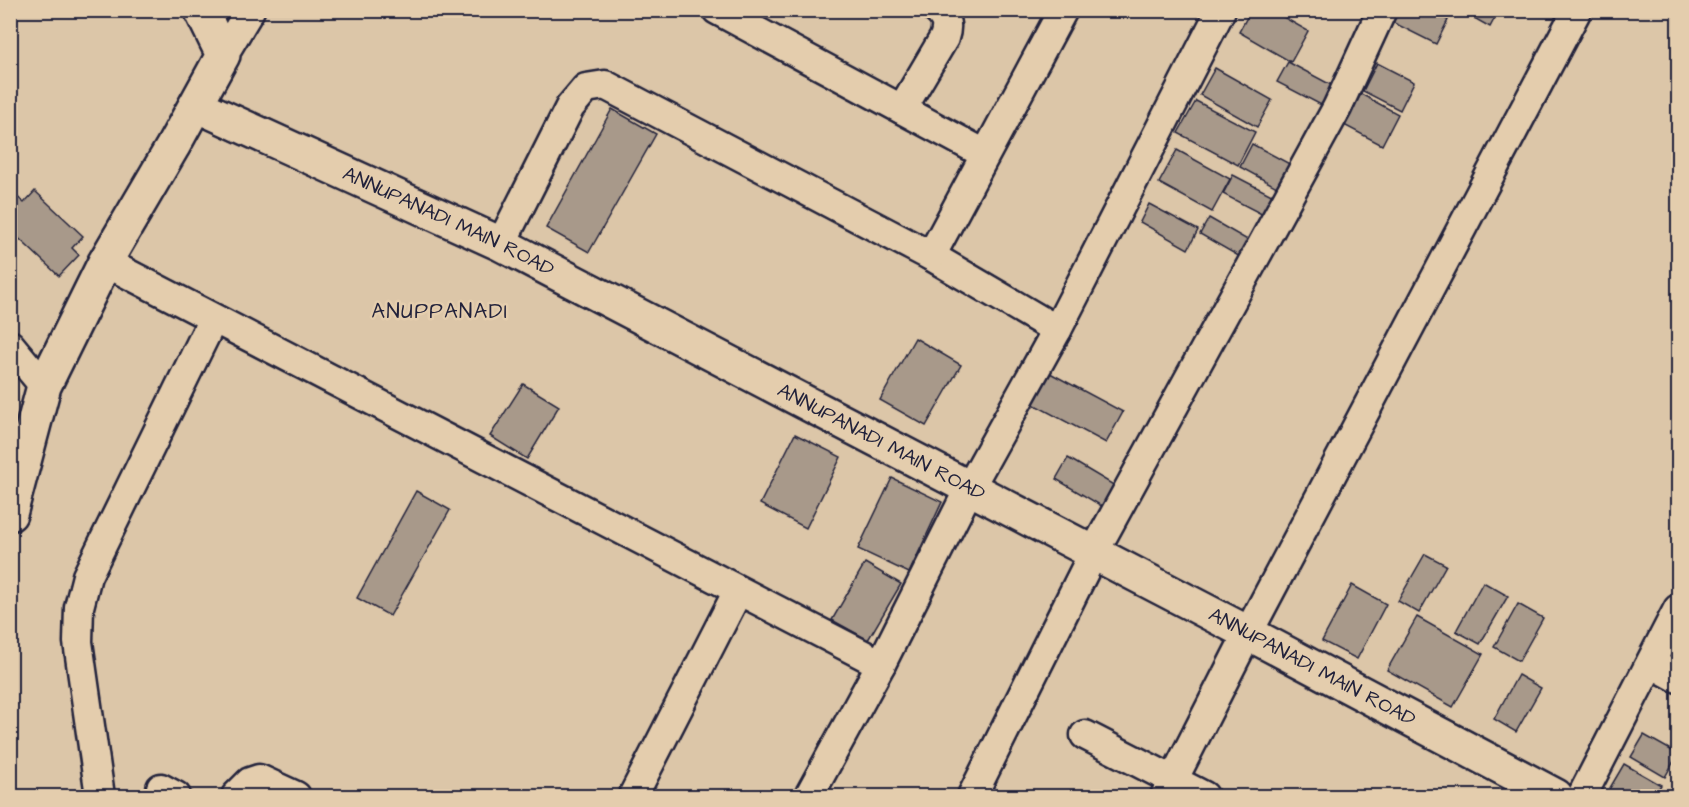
<svg xmlns="http://www.w3.org/2000/svg" width="1689" height="807" viewBox="0 0 1689 807" font-family="'Architects Daughter',sans-serif">
<style>
.building{fill:#a8998a;stroke:#22223b;stroke-width:1.5}
.lines{fill:none;stroke-linecap:round;stroke-linejoin:round}
.minor-casing{stroke:#22223b;stroke-width:33}
.tertiary-casing{stroke:#22223b;stroke-width:38}
.minor{stroke:#e4cdad;stroke-width:28}
.tertiary{stroke:#e4cdad;stroke-width:33}
.labels{text-anchor:middle;dominant-baseline:central;stroke-width:5;stroke-linejoin:round;paint-order:stroke}
.street-label{font-size:20px;fill:#22223b;stroke:#e4cdad}
.neighbourhood-label{font-size:21px;letter-spacing:1.5px;fill:#22223b;stroke:#e4cdad}
</style>
<rect width="100%" height="100%" fill="#dcc6a8"/>
<filter id="ink" filterUnits="userSpaceOnUse"><feTurbulence type="fractalNoise" baseFrequency=".0167" numOctaves="2"/><feDisplacementMap in="SourceGraphic" scale="12" xChannelSelector="R" yChannelSelector="G"/><feConvolveMatrix kernelMatrix="1 2 1 2 8 2 1 2 1" color-interpolation-filters="sRGB"/></filter>
<g filter="url(#ink)">
<!-- building -->
<g class="building">
<path d="M 1251,10 L 1271,10 L 1308,31 L 1291,62 L 1239,32 Z"/>
<path d="M 1398,10 L 1430,10 L 1448,20 L 1436,44 L 1392,22 Z"/>
<path d="M 1460,10 L 1491,10 L 1497,14 L 1490,27 Z"/>
<path d="M 1288,62 L 1337,88 L 1327,108 L 1277,82 Z"/>
<path d="M 1377,63 L 1414,82 L 1400,110 L 1363,91 Z"/>
<path d="M 1215,68 L 1272,100 L 1257,127 L 1200,95 Z"/>
<path d="M 1361,94 L 1398,114 L 1382,145 L 1344,125 Z"/>
<path d="M 1196,101 L 1255,132 L 1238,165 L 1178,133 Z"/>
<path d="M 612,109 L 656,134 L 589,252 L 546,228 Z"/>
<path d="M 1252,144 L 1299,169 L 1286,192 L 1240,167 Z"/>
<path d="M 1177,150 L 1230,179 L 1212,212 L 1159,183 Z"/>
<path d="M 1233,175 L 1283,201 L 1273,220 L 1223,194 Z"/>
<path d="M 10,190 L 24,203 L 35,191 L 83,236 L 72,248 L 79,255 L 59,276 L 10,230 Z"/>
<path d="M 1149,204 L 1198,230 L 1188,249 L 1140,222 Z"/>
<path d="M 1209,218 L 1258,246 L 1249,262 L 1200,234 Z"/>
<path d="M 915,338 L 961,365 L 926,426 L 880,400 Z"/>
<path d="M 1050,373 L 1123,412 L 1106,443 L 1033,404 Z"/>
<path d="M 523,384 L 559,406 L 527,459 L 490,436 Z"/>
<path d="M 795,434 L 841,457 L 806,528 L 760,504 Z"/>
<path d="M 1068,458 L 1122,490 L 1110,511 L 1056,479 Z"/>
<path d="M 892,478 L 942,502 L 909,573 L 858,549 Z"/>
<path d="M 416,491 L 450,510 L 390,616 L 357,598 Z"/>
<path d="M 1425,554 L 1446,565 L 1419,613 L 1398,601 Z"/>
<path d="M 865,563 L 901,584 L 868,640 L 832,620 Z"/>
<path d="M 1483,582 L 1508,596 L 1480,644 L 1456,631 Z"/>
<path d="M 1352,585 L 1386,604 L 1357,659 L 1322,641 Z"/>
<path d="M 1518,604 L 1543,618 L 1519,661 L 1494,647 Z"/>
<path d="M 1417,617 L 1483,654 L 1453,707 L 1387,670 Z"/>
<path d="M 1518,675 L 1541,688 L 1516,732 L 1494,719 Z"/>
<path d="M 1644,735 L 1678,754 L 1665,777 L 1631,757 Z"/>
<path d="M 1624,764 L 1661,785 L 1654,796 L 1613,796 L 1607,793 Z"/>
</g>
<g class="lines">
<defs>
<g id="minor">
<path d="M 717,10 L 985,154"/>
<path d="M 223,55 L 250,10"/>
<path d="M 902,109 L 944,38 C 948,26 947,19 937,10"/>
<path d="M 501,244 L 570,107 L 586,88 L 605,85 L 931,256 L 1057,330"/>
<path d="M 931,256 L 1063,10"/>
<path d="M 105,262 L 881,664"/>
<path d="M 10,345 L 44,386"/>
<path d="M 1651,663 L 1678,678"/>
<path d="M 1085,735 L 1204,796"/>
<path d="M 161,788 L 176,796"/>
<path d="M 100,796 L 78,642 L 79,607 L 87,576 L 213,319"/>
<path d="M 236,796 L 250,782 L 259,779 L 296,796"/>
<path d="M 633,796 L 738,591"/>
<path d="M 809,796 L 881,664 L 970,487 L 1057,330 L 1221,10"/>
<path d="M 972,796 L 1094,552 L 1337,108 L 1382,10"/>
<path d="M 1165,796 L 1248,633 L 1577,10"/>
<path d="M 1582,796 L 1678,609"/>
</g>
<g id="tertiary">
<path id="s1" d="M 196,105 L 501,244 L 1248,633 L 1556,796"/>
<path d="M 10,514 L 44,386 L 105,262 L 173,146 L 223,55 L 201,10"/>
</g>
</defs>
<!-- minor casing -->
<use href="#minor" class="minor-casing"/>
<!-- tertiary casing -->
<use href="#tertiary" class="tertiary-casing"/>
<!-- minor -->
<use href="#minor" class="minor"/>
<!-- tertiary -->
<use href="#tertiary" class="tertiary"/>
</g>
</g>
<g class="labels">
<!-- street labels -->
<g class="street-label">
<text stroke="none"><textPath href="#s1" startOffset="278">ANNUPANADI MAIN ROAD</textPath></text>
<text stroke="none"><textPath href="#s1" startOffset="764">ANNUPANADI MAIN ROAD</textPath></text>
<text stroke="none"><textPath href="#s1" startOffset="1250">ANNUPANADI MAIN ROAD</textPath></text>
</g>
<!-- neighbourhood labels -->
<g class="neighbourhood-label">
<text x="440" y="311">ANUPPANADI</text>
</g>
</g>
<!-- margin -->
<rect width="1689" height="807" fill="none" stroke="#e4cdad" stroke-width="36"/>
<rect x="18" y="18" width="1653" height="771" fill="none" stroke="#22223b" stroke-width="2" filter="url(#ink)"/>
</svg>
